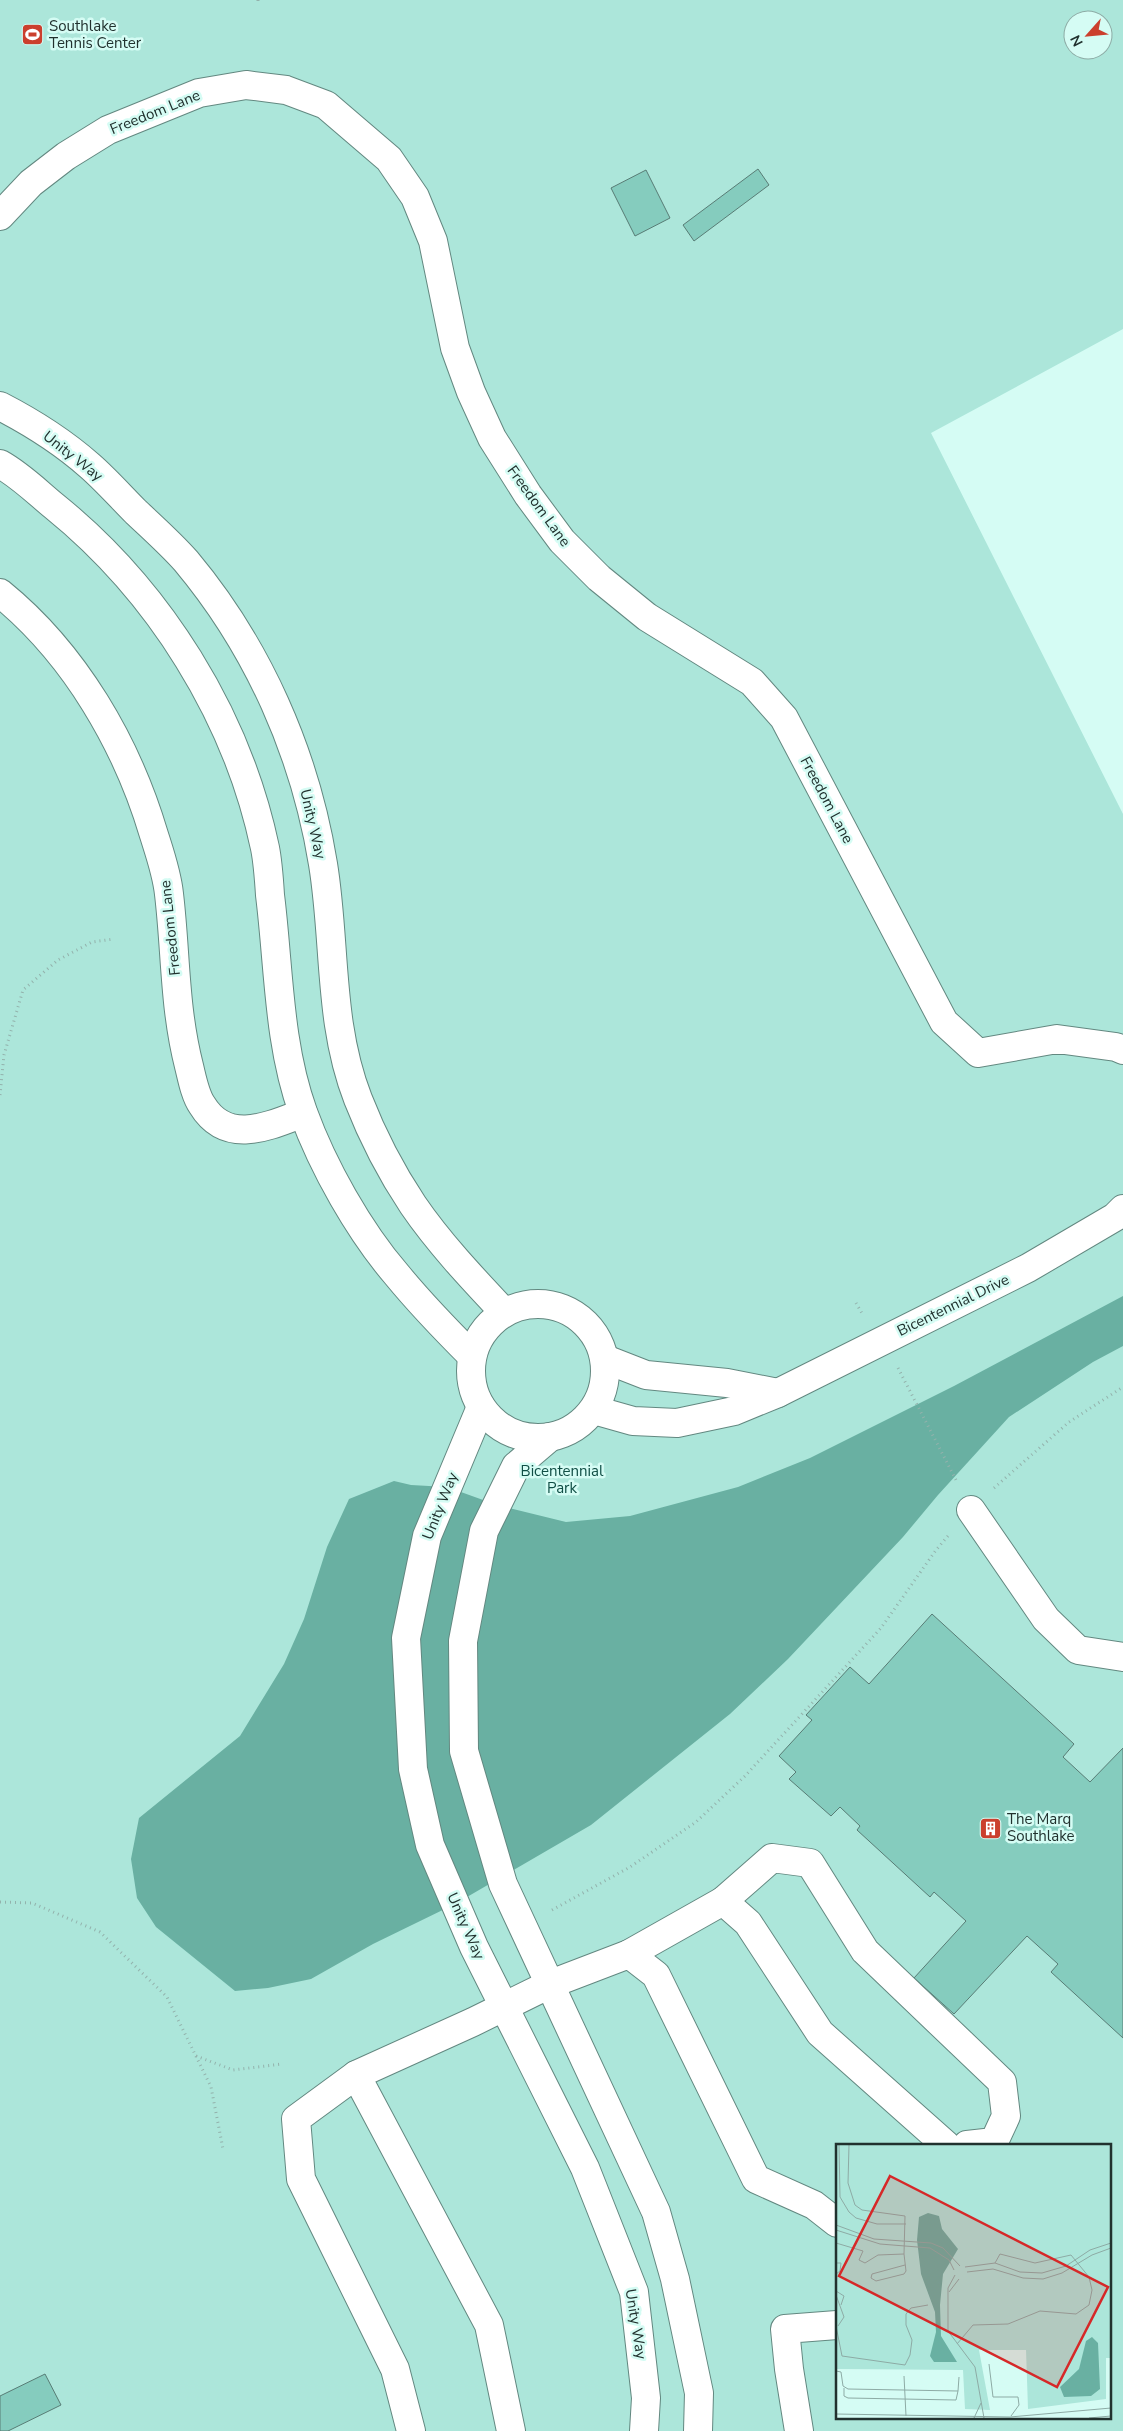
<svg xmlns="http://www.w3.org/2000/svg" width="1123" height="2431" viewBox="0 0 1123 2431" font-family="'Nunito Sans',sans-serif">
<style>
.green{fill:#ace6da;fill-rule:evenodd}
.water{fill:#69b0a2}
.building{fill:#85ccbe;stroke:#587c75}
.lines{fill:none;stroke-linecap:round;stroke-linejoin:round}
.minor-casing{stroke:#638880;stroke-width:30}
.path{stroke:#93b2ac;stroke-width:3;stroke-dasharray:1 4;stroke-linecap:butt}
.minor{stroke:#fff;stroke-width:28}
.labels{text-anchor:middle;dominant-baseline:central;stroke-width:5;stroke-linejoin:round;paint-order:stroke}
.poi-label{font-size:15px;fill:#21312e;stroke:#d5fcf4;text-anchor:start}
.street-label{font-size:15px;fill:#21312e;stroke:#d5fcf4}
.park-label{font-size:15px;fill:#104e45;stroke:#d5fcf4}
.inset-road{fill:none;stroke:#8daba5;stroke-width:1}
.view{fill:#d62828;fill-opacity:0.15;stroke:#d62828;stroke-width:2.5}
.inset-edge{fill:none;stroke:#21312e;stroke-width:2.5}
</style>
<rect width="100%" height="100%" fill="#d5fcf4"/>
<!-- green -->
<path class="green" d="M 0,0 L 1123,0 L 1123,329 L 931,433 L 1123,814 L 1123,2431 L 0,2431 ZM 1073,20 L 1103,20 L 1103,50 L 1073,50 ZM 837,2145 L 1109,2145 L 1109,2417 L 837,2417 Z"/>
<!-- water -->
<path class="water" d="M 1123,1296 L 1123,1346 L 1093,1362 L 1009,1417 L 938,1495 L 903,1537 L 788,1659 L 730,1714 L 591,1825 L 455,1904 L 373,1944 L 311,1979 L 268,1988 L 235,1991 L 156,1927 L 137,1898 L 131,1859 L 139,1818 L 240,1736 L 284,1664 L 304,1619 L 327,1547 L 349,1499 L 394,1481 L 411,1485 L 447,1487 L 497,1505 L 566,1522 L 630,1516 L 738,1487 L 810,1458 L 954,1386 Z"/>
<!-- building -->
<g class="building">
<path d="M 758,169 L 769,185 L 694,241 L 683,225 Z"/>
<path d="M 646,170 L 670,218 L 635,236 L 611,188 Z"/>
<path d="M 932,1614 L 1074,1744 L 1063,1757 L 1090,1782 L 1123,1748 L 1123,2038 L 1051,1972 L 1058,1964 L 1027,1936 L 954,2014 L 914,1978 L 966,1921 L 934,1892 L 930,1897 L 857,1830 L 860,1826 L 840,1807 L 831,1816 L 789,1779 L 796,1772 L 779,1756 L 812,1720 L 806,1715 L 850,1667 L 869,1684 Z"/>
<path d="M 45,2374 L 61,2405 L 8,2431 L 0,2431 L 0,2396 Z"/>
</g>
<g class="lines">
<defs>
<g id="minor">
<path d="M 0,216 L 31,183 L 66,156 L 108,130 L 199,93 L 246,85 L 286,90 L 326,105 L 389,159 L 415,197 L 433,241 L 455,348 L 471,392 L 492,438 L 528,495 L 562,541 L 599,578 L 647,617 L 752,682 L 784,718 L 944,1022 L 978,1053 L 1057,1039 L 1116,1047 L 1123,1050"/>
<path d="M 0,406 C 31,422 64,443 90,466 C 106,480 121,497 136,512 C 153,528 171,544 186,561 C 258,647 305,753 323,864 C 336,943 328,1022 358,1099 C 372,1135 391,1172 413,1205 C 439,1243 472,1278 504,1312"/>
<path d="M 0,464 C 20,475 37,492 54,506 C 159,591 237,715 265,848 C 268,863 269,879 270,895 C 279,967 278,1043 303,1112 C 323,1167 359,1231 397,1275 C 420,1303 446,1330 472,1356"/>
<path d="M 0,593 C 75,654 127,744 154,835 C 160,854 167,874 169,894 C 176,953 174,1007 189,1066 C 192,1078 195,1095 202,1105 C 227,1146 269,1126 303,1113"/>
<circle cx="538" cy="1371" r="67"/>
<path d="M 605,1359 L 646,1375 L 727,1383 L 778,1393"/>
<path d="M 481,1407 L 427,1536 L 406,1638 L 413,1769 L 430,1845 L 474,1947 L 585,2168 L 634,2292 L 646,2398 L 644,2431"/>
<path d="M 594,1410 L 633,1421 L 677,1423 L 734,1411 L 778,1393 L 1028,1268 L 1115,1217 L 1123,1209"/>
<path d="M 550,1437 L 516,1466 L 484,1531 L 463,1641 L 464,1751 L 503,1884 L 656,2212 L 675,2279 L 699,2393 L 698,2431"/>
<path d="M 971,1510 L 1046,1619 L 1078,1650 L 1123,1657"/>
<path d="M 723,1901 L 748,1923 L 820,2033 L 946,2145"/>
<path d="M 629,1954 L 723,1901 L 772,1858 L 810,1863 L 865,1951 L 1002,2082 L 1006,2116 L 994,2142 L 967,2145"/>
<path d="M 356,2075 L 489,2325 L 511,2431"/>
<path d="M 411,2431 L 395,2369 L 301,2179 L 296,2119 L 356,2075 L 473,2022 L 548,1985 L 629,1954 L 656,1975 L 756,2179 L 814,2205 L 837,2223"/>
<path d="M 799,2431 L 789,2369 L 785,2329 L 837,2325"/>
</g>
</defs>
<!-- minor casing -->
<use href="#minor" class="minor-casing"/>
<!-- path -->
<g class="path">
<path d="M 258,0 L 258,3"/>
<path d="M 0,1095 L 4,1055 L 23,990 L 58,960 L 92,942 L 114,939"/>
<path d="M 856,1303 L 863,1315"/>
<path d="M 898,1368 L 956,1480"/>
<path d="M 994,1488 L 1069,1422 L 1123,1387"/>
<path d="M 0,1902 L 32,1903 L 100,1932 L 167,1997 L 211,2087 L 223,2149"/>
<path d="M 552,1910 L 630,1867 L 696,1822 L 745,1776 L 881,1628 L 936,1550 L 948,1536"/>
<path d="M 196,2056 L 233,2070 L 282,2064"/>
</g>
<!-- minor -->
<use href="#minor" class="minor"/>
</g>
<!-- icons -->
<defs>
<symbol id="stadium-square" viewBox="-11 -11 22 22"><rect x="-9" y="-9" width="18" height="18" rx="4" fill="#cb3f2d" stroke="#d5fcf4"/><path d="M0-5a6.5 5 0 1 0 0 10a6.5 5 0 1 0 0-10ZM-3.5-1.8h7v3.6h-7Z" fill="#fff"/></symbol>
<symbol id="building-square" viewBox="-11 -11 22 22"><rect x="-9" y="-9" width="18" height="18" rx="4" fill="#cb3f2d" stroke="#d5fcf4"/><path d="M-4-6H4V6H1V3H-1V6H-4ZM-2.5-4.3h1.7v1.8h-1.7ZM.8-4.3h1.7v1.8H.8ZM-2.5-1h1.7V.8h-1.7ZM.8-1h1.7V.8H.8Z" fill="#fff"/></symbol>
</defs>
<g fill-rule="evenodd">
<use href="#stadium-square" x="20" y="22" width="25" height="25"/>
<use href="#building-square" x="978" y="1816" width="25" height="25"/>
</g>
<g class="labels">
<!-- poi labels -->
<g class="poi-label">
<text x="49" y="26">Southlake<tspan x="49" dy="17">Tennis Center</tspan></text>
<text x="1007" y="1819">The Marq<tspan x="1007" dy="17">Southlake</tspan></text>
</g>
<!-- street labels -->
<g class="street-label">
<text transform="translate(155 112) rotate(-22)">Freedom Lane</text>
<text transform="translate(73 456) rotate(38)">Unity Way</text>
<text transform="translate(539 506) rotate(54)">Freedom Lane</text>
<text transform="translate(827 800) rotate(62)">Freedom Lane</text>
<text transform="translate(313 824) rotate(77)">Unity Way</text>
<text transform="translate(170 928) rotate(-96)">Freedom Lane</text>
<text transform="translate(953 1305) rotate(-26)">Bicentennial Drive</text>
<text transform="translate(440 1506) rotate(-68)">Unity Way</text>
<text transform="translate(466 1926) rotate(66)">Unity Way</text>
<text transform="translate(636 2324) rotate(81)">Unity Way</text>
</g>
<!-- park labels -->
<g class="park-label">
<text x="562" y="1471">Bicentennial<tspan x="562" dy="17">Park</tspan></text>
</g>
</g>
<!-- overview -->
<g transform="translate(836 2144)">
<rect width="275" height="275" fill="#d5fcf4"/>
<path d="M 0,1 L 275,1 L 275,214 L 270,214 L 270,255 L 192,265 L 190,206 L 143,206 L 154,266 L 129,265 L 127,226 L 0,225 Z" fill="#ace6da"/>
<path d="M 92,69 L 103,72 L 106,85 L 122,105 L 107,130 L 104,161 L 105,192 L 121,218 L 98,218 L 94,212 L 100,188 L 99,168 L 85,130 L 81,96 L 83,73 ZM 256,193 L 262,199 L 264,245 L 255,252 L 228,253 L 224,243 L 243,225 L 250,197 Z" fill="#69b0a2"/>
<path class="inset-road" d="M 3,1 L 4,53 L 13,68 L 20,74 L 41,80 L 70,80M 0,81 L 38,95 L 95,99 L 107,104 L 124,122M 0,86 L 44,100 L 94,104 L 113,116 L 118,126M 0,99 L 27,107 L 23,116 L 29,119 L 42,111 L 68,110 L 69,72 L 26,66 L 19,61 L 12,39 L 13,1M 68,110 L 70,127 L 68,130 L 40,137 L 35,134 L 36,130 L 69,121M 0,119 L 5,119 L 4,127 L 0,130M 129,123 L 159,119 L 184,128 L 206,129 L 230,122 L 254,106 L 275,99M 131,128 L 157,125 L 187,134 L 207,135 L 226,129 L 256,111 L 275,104M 119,131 L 112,144 L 112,187 L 139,223 L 148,274M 0,147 L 8,152 L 5,161M 113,148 L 123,135M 0,151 L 8,173 L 2,182M 0,182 L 6,212 L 69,221 L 74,211 L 76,196 L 70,181 L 70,170 L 75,164 L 92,161M 121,200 L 137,181 L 172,180 L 204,167 L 240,170 L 253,161 L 256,146 L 253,133 L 235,111 L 199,119 L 164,110 L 159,119M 153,220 L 157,253 L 182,253 L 183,261 L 175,272M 0,227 L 5,228 L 7,242 L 12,245 L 122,247 L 123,233M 68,232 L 70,272M 8,244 L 8,252 L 12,254 L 120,256 L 122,247M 0,270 L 174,273 L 275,264M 138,274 L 145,259M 253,274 L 275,272"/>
<path class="view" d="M 54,32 L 272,143 L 221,243 L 3,132 Z"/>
<rect width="275" height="275" class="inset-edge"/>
</g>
<!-- north arrow -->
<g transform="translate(1088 35) rotate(243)"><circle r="24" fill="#d5fcf4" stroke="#8daba5"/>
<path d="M0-4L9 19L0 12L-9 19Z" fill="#cb3f2d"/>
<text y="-8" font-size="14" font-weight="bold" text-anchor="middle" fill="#21312e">N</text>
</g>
</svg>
